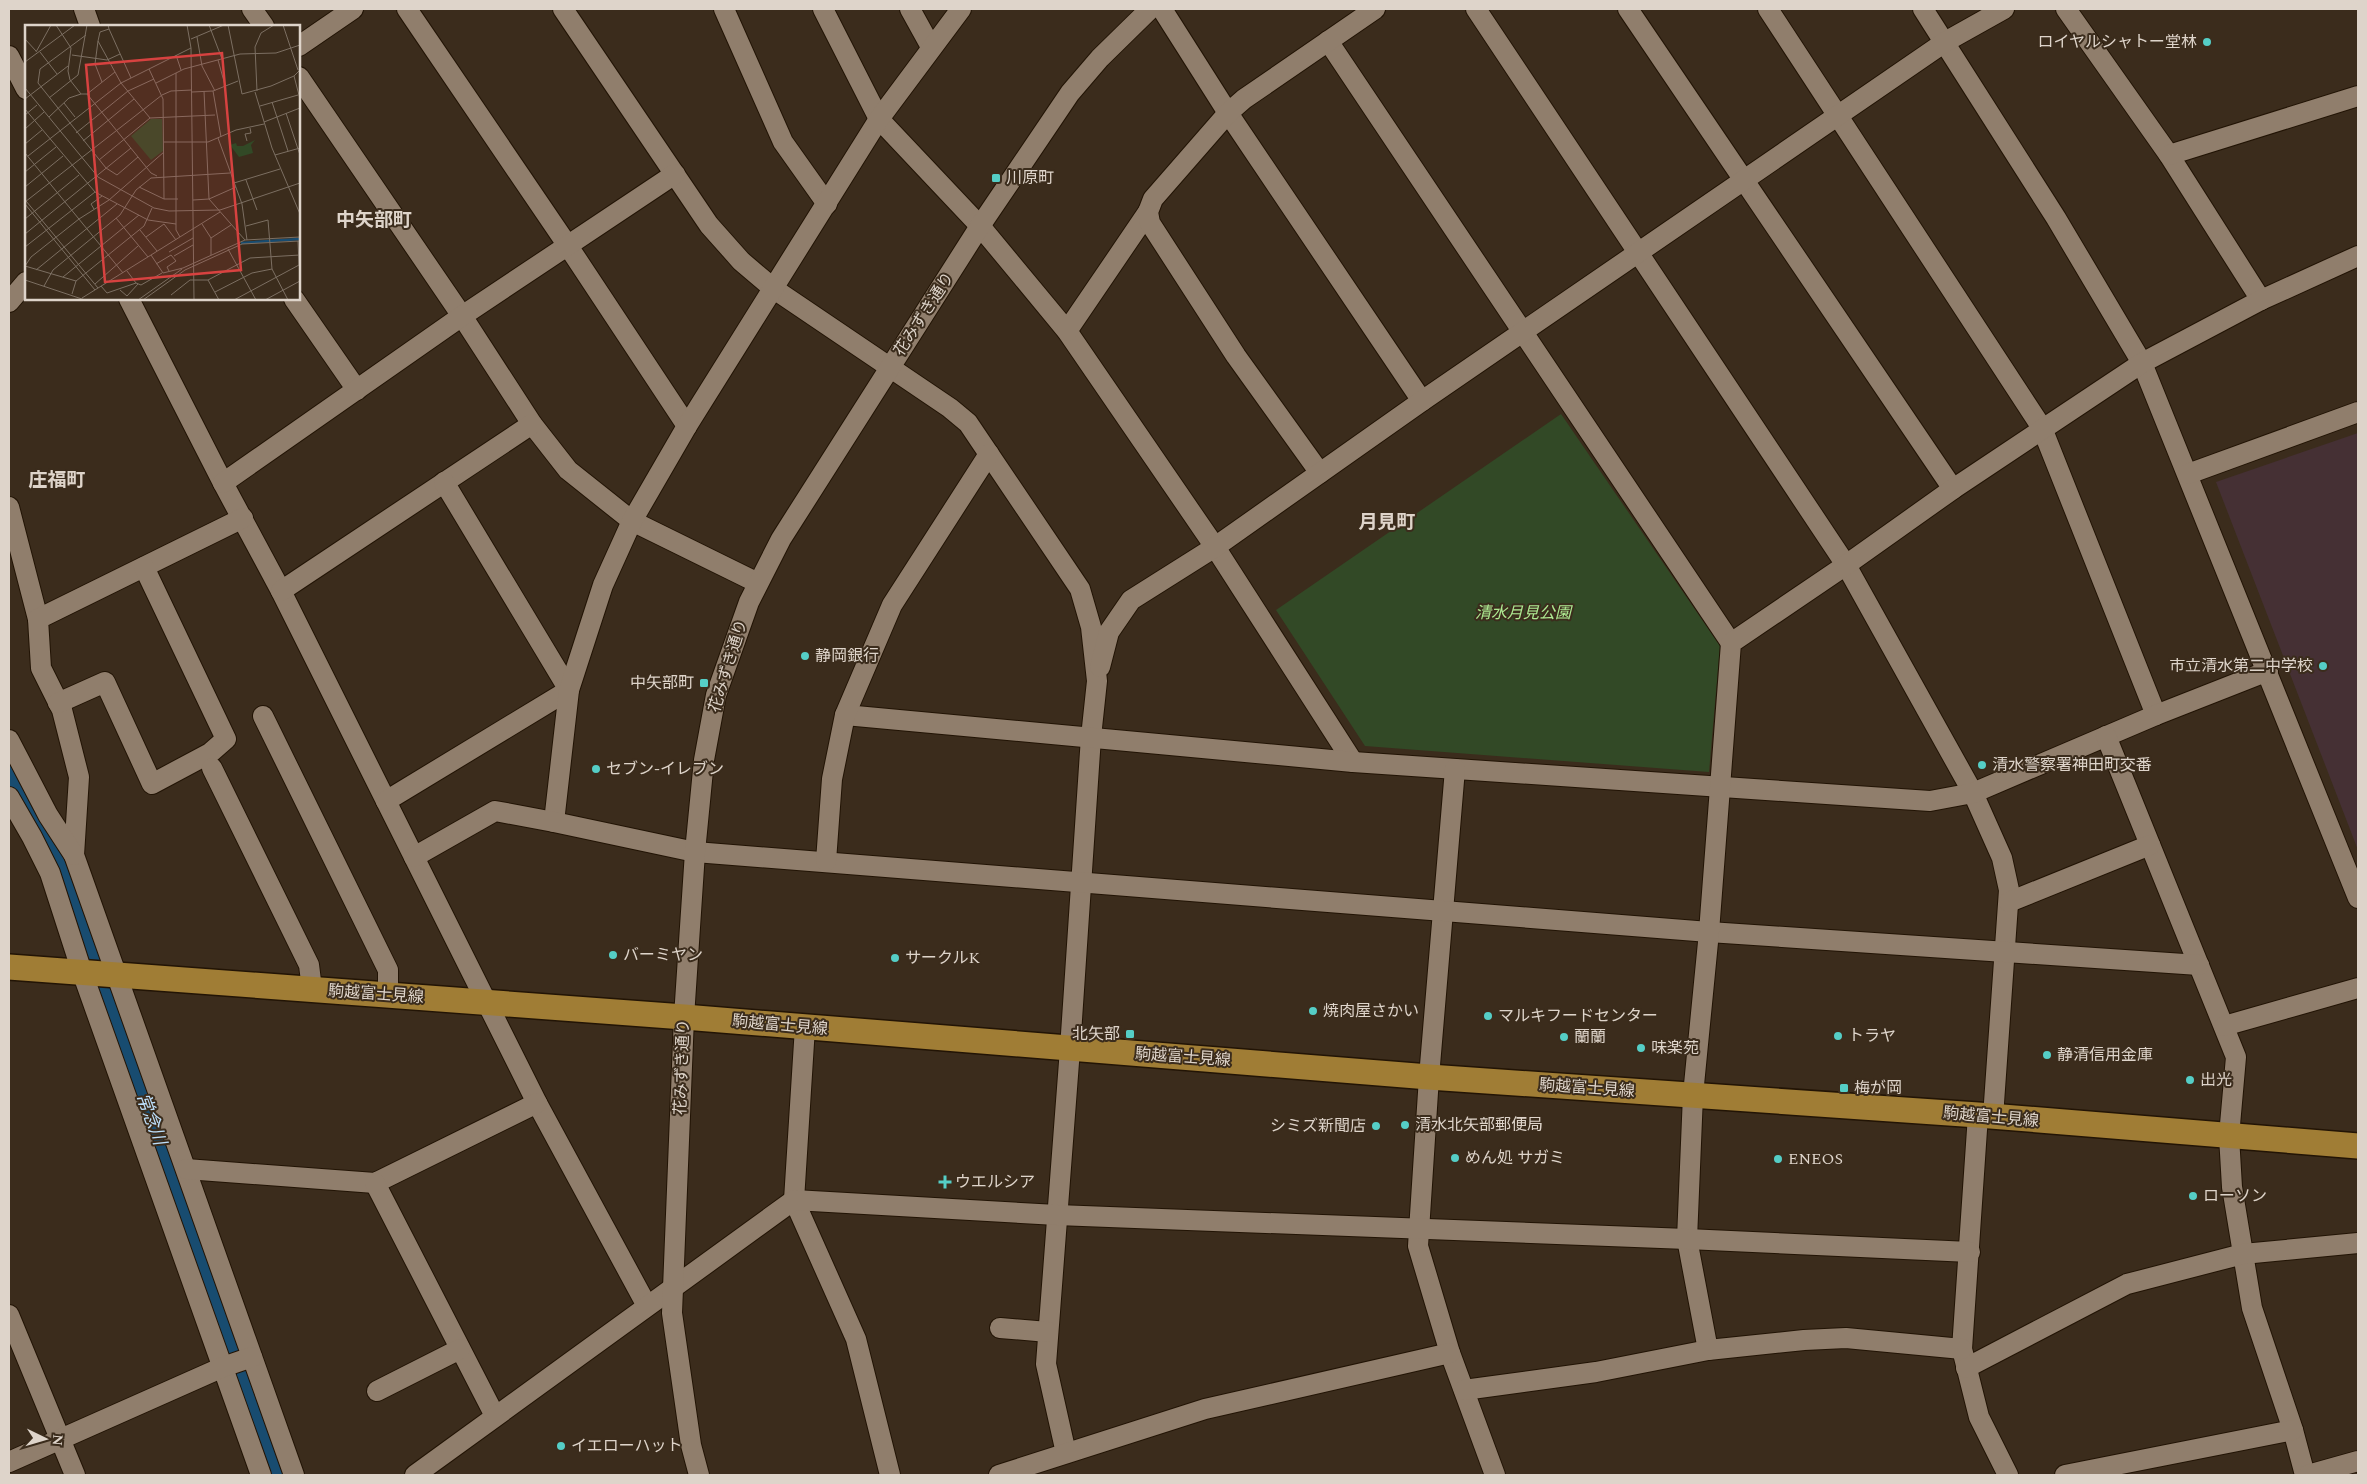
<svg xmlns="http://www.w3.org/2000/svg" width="2367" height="1484" viewBox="0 0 2367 1484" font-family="Spectral,'Noto Sans JP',serif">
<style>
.education{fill:#453034}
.green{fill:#324926}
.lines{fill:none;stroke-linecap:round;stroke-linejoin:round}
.river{stroke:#184c70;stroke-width:36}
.minor-casing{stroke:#221405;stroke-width:22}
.major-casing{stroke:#221405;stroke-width:28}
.minor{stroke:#907e6c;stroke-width:20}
.major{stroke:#a07d35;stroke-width:25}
.poi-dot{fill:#55cec6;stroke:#3b2c1c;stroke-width:2}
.labels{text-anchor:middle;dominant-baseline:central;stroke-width:4;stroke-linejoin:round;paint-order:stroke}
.poi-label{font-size:16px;fill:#ded4ca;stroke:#3b2c1c;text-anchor:start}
.street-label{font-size:16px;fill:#ded4ca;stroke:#3b2c1c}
.park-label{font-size:16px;font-style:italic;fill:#aeea92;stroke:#3b2c1c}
.water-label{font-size:18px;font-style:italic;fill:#bcdefa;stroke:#3b2c1c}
.quarter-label{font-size:19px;font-weight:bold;fill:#ded4ca;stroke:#3b2c1c}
.inset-river{fill:none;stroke:#184c70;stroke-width:2.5}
.inset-road{fill:none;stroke:#7c6f62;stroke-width:1}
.view{fill:#d74240;fill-opacity:0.15;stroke:#d74240;stroke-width:2.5}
.inset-edge{fill:none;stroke:#ded4ca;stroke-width:2.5}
</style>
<rect width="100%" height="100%" fill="#3b2c1c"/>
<!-- education -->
<path class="education" d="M 2358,433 L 2358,850 L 2216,482 Z"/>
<!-- green -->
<path class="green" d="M 1561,414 L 1720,646 L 1709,772 L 1365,746 L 1276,610 Z"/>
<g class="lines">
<!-- river -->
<path class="river" d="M 9,768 L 57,852 L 102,985 L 230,1342 L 283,1475"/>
<defs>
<g id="minor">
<path d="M 84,9 L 90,26"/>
<path d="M 252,9 L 264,26"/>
<path d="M 407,9 L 568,246 L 687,426"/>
<path d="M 563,9 L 709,225 L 741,261 L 774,289 L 950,408 L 968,423 L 1080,589 L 1091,627 L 1097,681 L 1091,737 L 1070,1049 L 1046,1364 L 1066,1453"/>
<path d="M 724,9 L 783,142 L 827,204"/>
<path d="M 823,9 L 879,119 L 980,226 L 1067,331 L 1215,547 L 1353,762"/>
<path d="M 910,9 L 931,47"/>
<path d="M 1162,9 L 1228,113 L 1422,401"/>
<path d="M 1476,9 L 1846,565 L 1973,793 L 2002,858 L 2009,890 L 1993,1117"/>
<path d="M 1628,9 L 1953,489"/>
<path d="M 1768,9 L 2042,428 L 2156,715"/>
<path d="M 1923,9 L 2056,218 L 2142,363 L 2358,898"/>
<path d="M 2066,9 L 2169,155 L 2261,300"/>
<path d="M 1328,41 L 1731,643"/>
<path d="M 299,46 L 353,9"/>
<path d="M 9,56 L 26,89"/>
<path d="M 299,77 L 462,316 L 532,424 L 568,470 L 632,521 L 758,583"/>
<path d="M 2169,155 L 2358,96"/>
<path d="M 129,299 L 223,483 L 281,591 L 537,1103 L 647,1306"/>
<path d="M 294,299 L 357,390"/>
<path d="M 9,302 L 26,282"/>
<path d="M 1067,331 L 1148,212"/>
<path d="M 1320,473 L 1236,356 L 1150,223 L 1148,212 L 1153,199 L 1228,113 L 1244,99 L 1375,9"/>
<path d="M 2188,474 L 2358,412"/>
<path d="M 223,483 L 462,316 L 675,174"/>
<path d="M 9,507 L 38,619"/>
<path d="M 243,518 L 38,619 L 41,668 L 62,710 L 79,777 L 74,855 L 294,1475"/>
<path d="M 281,591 L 532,424"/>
<path d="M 1100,667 L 1109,632 L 1131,600 L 1215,547 L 1422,401 L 1945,42 L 2004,9"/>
<path d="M 58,703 L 105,682 L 152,784 L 210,753 L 226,739 L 144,567"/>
<path d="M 845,715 L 1353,762 L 1930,801 L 1973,793 L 2156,715 L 2268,671"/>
<path d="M 263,716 L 388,970 L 388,995"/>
<path d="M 2106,736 L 2236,1057 L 2229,1136 L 2232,1187 L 2252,1308 L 2293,1430 L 2305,1475"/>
<path d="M 9,740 L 48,815 L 74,855"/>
<path d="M 212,768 L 309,965 L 312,989"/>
<path d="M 1455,769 L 1429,1077 L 1418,1246 L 1450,1353 L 1495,1475"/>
<path d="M 9,797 L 32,837 L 50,873 L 82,972 L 261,1475"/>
<path d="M 386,801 L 569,690 L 444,482"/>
<path d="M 554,822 L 569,690 L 603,585 L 632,521 L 687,426 L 879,119 L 961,9"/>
<path d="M 414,857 L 495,811 L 554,822 L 695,852 L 1709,932 L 2199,965"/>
<path d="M 826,861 L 832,779 L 845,715 L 892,605 L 989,454"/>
<path d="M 2009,902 L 2150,845"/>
<path d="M 2224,1026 L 2358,988"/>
<path d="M 805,1027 L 794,1200 L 856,1339 L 890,1475"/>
<path d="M 1978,1115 L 1962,1349 L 1979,1417 L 2008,1475"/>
<path d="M 186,1169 L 375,1183 L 537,1103"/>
<path d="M 375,1183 L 495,1416"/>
<path d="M 9,1315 L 75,1475"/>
<path d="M 1000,1328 L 1048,1332"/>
<path d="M 1708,1350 L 1687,1239 L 1693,1095 L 1709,932 L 1731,643 L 1846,565 L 1953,489 L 2142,363 L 2261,300 L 2358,256"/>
<path d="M 1966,1368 L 2127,1284 L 2243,1254 L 2358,1243"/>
<path d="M 1464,1390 L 1596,1372 L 1708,1350 L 1804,1340 L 1846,1338 L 1962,1349"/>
<path d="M 377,1391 L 460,1349"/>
<path d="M 9,1462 L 223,1367 L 252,1357"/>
<path d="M 415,1475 L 794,1200 L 1057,1215 L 1687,1239 L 1970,1252"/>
<path d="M 699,1475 L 691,1445 L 672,1313 L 684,1017 L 695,852 L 704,760 L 716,695 L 749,602 L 781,539 L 980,226 L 1070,93 L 1100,58 L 1150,9"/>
<path d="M 999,1475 L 1205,1409 L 1450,1353"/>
<path d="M 2065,1475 L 2293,1430"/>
<path d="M 2308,1475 L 2358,1461"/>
</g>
<path id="major" d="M 9,967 L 684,1017 L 1429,1077 L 1978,1115 L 2358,1146"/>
</defs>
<!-- minor casing -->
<use href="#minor" class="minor-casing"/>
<!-- major casing -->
<use href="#major" class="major-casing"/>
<!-- minor -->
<use href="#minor" class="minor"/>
<!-- major -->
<use href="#major" class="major"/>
</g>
<!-- markers -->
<g class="poi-dot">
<circle cx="2207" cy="42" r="5"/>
<rect x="991" y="173" width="10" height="10" rx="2.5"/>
<circle cx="805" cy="656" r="5"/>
<circle cx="2323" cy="666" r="5"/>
<rect x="699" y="678" width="10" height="10" rx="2.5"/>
<circle cx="1982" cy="765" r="5"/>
<circle cx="596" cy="769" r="5"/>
<circle cx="613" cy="955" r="5"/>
<circle cx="895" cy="958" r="5"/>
<circle cx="1313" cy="1011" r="5"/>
<circle cx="1488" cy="1016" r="5"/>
<rect x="1125" y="1029" width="10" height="10" rx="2.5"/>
<circle cx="1838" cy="1036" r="5"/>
<circle cx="1564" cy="1037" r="5"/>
<circle cx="1641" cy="1048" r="5"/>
<circle cx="2047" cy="1055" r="5"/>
<circle cx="2190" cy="1080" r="5"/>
<rect x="1839" y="1083" width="10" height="10" rx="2.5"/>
<circle cx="1405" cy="1125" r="5"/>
<circle cx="1376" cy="1126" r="5"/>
<circle cx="1455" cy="1158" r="5"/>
<circle cx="1778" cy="1159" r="5"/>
<path d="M942.5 1174.5h5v5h5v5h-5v5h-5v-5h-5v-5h5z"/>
<circle cx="2193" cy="1196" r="5"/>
<circle cx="561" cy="1446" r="5"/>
</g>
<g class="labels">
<!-- poi labels -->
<g class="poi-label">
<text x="2197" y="42" text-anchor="end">ロイヤルシャトー堂林</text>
<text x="1006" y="178">川原町</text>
<text x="815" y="656">静岡銀行</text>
<text x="2313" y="666" text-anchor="end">市立清水第二中学校</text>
<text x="694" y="683" text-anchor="end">中矢部町</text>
<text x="1992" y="765">清水警察署神田町交番</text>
<text x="606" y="769">セブン-イレブン</text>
<text x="623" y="955">バーミヤン</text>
<text x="905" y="958">サークルK</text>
<text x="1323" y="1011">焼肉屋さかい</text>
<text x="1498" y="1016">マルキフードセンター</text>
<text x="1120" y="1034" text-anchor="end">北矢部</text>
<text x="1848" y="1036">トラヤ</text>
<text x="1574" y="1037">蘭蘭</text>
<text x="1651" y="1048">味楽苑</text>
<text x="2057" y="1055">静清信用金庫</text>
<text x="2200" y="1080">出光</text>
<text x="1854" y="1088">梅が岡</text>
<text x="1415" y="1125">清水北矢部郵便局</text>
<text x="1366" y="1126" text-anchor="end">シミズ新聞店</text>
<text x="1465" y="1158">めん処 サガミ</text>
<text x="1788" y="1159">ENEOS</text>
<text x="955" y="1182">ウエルシア</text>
<text x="2203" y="1196">ローソン</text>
<text x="571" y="1446">イエローハット</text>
</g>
<!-- street labels -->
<g class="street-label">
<text transform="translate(924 314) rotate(-57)">花みずき通り</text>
<text transform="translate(728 666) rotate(-73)">花みずき通り</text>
<text transform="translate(376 994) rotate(4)">駒越富士見線</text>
<text transform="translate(780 1025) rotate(5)">駒越富士見線</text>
<text transform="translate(1183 1057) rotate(4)">駒越富士見線</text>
<text transform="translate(682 1067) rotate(-88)">花みずき通り</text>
<text transform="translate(1587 1088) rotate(4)">駒越富士見線</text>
<text transform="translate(1991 1117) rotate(5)">駒越富士見線</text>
</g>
<!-- park labels -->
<g class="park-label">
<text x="1523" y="613">清水月見公園</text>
</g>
<!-- water labels -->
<g class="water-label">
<text transform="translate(151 1119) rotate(70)">常念川</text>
</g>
<!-- quarter labels -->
<g class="quarter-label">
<text x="374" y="220">中矢部町</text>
<text x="57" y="480">庄福町</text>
<text x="1387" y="522">月見町</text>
</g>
</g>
<!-- overview -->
<g transform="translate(25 25)">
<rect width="275" height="275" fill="#3b2c1c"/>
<path d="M 126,94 L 137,94 L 138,126 L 126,135 L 106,111 Z" fill="#324926"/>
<path d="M 230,115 L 226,120 L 228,128 L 214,132 L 205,120 L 211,118 L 212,121 L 218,121 Z" fill="#324926"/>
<path class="inset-river" d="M 216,218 L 275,214"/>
<path class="inset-road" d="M 31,0 L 46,23 L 43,46 L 45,55 L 56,69 L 62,69 L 126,148 L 132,151M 83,0 L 84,4 L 75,7 L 73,16 L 96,58 L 125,93 L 190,90M 162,0 L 166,23 L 169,275M 184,0 L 197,34M 203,0 L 217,69 L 246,61 L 269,51 L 275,45M 258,0 L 273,45M 84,4 L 106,53M 61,10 L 15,44 L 13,58 L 81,143 L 92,150 L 113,132M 172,12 L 177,41 L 190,66M 0,14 L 11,26M 166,14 L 199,0M 73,16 L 70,39 L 77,57M 11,27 L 26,0M 15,27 L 32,49M 47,30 L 82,35 L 95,29M 151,30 L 156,45M 193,35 L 200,60M 0,37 L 50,0M 124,44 L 138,74 L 139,174M 151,48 L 151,205 L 155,212M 269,51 L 275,74M 131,58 L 159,44 L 215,29 L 251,28 L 275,20M 0,63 L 73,152 L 129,183 L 144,186 L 195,185 L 275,158M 179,66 L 184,174 L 220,215M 188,66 L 196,112M 232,66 L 230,22 L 236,8 L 249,0M 167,67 L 188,66 L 213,56M 230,67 L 247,123 L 275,189M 62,69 L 90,47M 24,73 L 53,50 L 62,0M 0,74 L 43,41M 247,77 L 263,126M 39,78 L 50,92M 235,81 L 273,70M 0,84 L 70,167 L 123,195 L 151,199M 261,88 L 275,130M 0,90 L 12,80M 24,92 L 44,73 L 56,69M 239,97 L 275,83M 0,104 L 19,87M 51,108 L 103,66 L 129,54M 193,113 L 217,179 L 222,215M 58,116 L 109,74M 222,116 L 220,109 L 226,108 L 225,103M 139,117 L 183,117 L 211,105 L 239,99M 0,119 L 17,105M 0,128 L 98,248M 250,130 L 275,123M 3,131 L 96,58 L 166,23M 74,135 L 125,93M 0,147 L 31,122M 221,155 L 232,185M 209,158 L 255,144M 0,162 L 38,131M 114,162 L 139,174 L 153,174M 168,175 L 184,174 L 211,162M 1,176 L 73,263M 0,177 L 137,70 L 146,66 L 167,65M 0,179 L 70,265M 69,184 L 66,179 L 77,171M 91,193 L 123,232M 0,194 L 54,150M 177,199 L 186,213 L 186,230M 221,201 L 243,195 L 247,244 L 263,275M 115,205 L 132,226M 0,209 L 106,123M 121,212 L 139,199 L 151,215M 186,213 L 206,200M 0,222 L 70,167M 203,224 L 231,275M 144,227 L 168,213M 126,230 L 138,248 L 158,243 L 220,215 L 275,212M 149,231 L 168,220M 131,239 L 146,230 L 151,236 L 142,242 L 144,246M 0,241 L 6,232 L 54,194 L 84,175 L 139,127M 0,241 L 51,256M 11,245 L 92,179M 38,252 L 114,190M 0,255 L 60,275M 183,255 L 194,275M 111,258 L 116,260 L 137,248M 70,259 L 113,221M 19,261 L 28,245 L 95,190 L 111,165 L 126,153 L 205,148M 76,261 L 82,268 L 111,258 L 102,246M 95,265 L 102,271 L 113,259M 190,267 L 227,248 L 247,244M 47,269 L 51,256 L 119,201 L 127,183M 146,270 L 165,255 L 183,255 L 225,233 L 275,230M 57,273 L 195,187M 113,275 L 157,244M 118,275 L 160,245 L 217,219 L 275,216M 209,275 L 274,240 L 273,216M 240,275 L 275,256"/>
<path class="view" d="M 197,28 L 216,245 L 80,257 L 61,40 Z"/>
<rect width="275" height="275" class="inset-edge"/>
</g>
<!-- border -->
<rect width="2367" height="1484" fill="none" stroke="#ded4ca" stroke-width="20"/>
<!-- north arrow -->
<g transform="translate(45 1439) rotate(95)" stroke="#3b2c1c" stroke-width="4" paint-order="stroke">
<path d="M0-4L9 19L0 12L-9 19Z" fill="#ded4ca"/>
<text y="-8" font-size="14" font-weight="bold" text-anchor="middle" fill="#ded4ca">N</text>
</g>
</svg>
